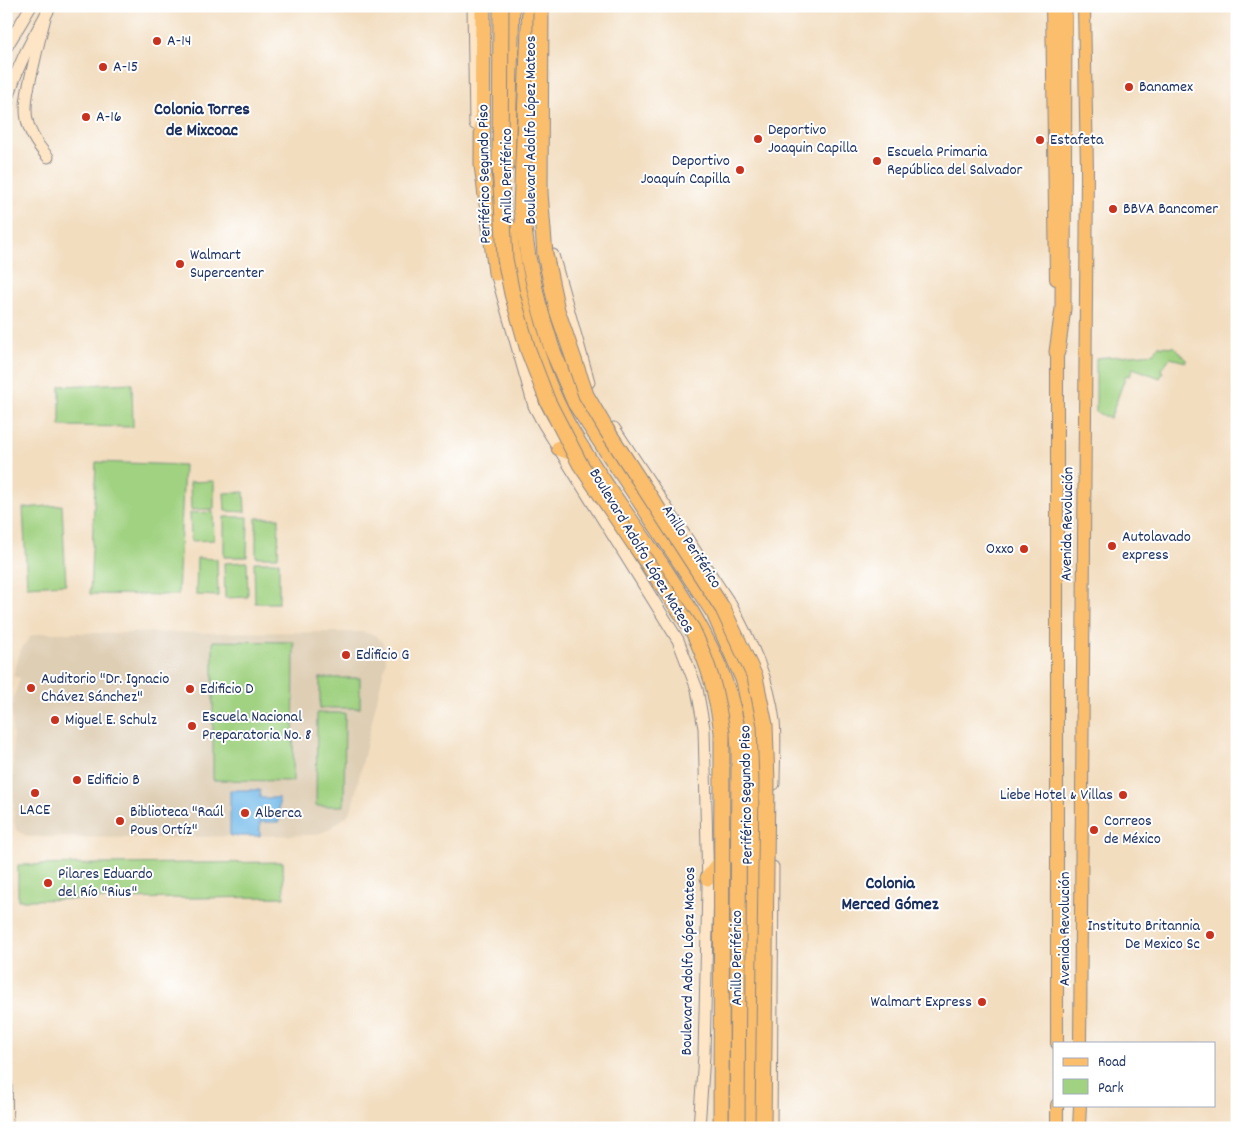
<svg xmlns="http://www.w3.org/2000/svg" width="1243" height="1134" viewBox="0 0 1243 1134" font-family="Dekko,sans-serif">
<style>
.built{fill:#deceb4}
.green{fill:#a0d281;stroke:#5e8070}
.water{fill:#71b9e9;stroke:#4674a4}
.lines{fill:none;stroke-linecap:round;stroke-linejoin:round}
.secondary-casing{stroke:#86868e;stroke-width:13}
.primary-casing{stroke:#86868e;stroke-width:14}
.highway-casing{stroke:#86868e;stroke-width:17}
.secondary{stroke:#fde5c5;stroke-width:11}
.primary{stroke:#fabe6d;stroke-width:12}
.highway{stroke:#fabe6d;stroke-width:15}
.highway-bridge-casing{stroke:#86868e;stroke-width:17;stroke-linecap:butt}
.highway-bridge{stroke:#fabe6d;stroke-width:15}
.poi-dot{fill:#c8321e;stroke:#fff;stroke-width:2}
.labels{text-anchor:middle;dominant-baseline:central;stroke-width:4;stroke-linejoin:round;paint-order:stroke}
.poi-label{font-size:16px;fill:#1b2f5e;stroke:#fff;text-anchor:start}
.street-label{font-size:16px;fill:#1b2f5e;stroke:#fff}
.neighbourhood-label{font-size:18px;font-weight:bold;fill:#1b2f5e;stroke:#fff}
</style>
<rect width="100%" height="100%" fill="#fff"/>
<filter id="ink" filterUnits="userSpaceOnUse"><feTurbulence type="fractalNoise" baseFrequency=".02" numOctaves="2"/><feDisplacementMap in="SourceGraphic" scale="10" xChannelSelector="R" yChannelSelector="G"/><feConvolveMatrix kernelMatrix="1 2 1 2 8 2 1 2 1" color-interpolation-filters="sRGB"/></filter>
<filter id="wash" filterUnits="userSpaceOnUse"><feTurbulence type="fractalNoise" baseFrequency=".0096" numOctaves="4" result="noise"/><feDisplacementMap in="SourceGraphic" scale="20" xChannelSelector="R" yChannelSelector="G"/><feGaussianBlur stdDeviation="1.12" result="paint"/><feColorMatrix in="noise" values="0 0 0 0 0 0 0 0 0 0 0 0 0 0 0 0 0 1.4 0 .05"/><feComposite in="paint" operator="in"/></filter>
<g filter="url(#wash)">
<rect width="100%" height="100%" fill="#f2ddbf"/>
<!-- built -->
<path class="built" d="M 362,632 L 375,635 L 383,643 L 386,660 L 352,808 L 347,816 L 328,830 L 315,835 L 146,838 L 28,837 L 16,830 L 14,821 L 12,705 L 14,704 L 13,699 L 20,678 L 13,676 L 21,649 L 31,636 L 43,633 Z"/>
<!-- green -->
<g class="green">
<path d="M 1158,346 L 1175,347 L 1186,359 L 1186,362 L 1170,358 L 1161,369 L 1163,373 L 1160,378 L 1133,368 L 1130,376 L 1126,375 L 1110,419 L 1096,412 L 1096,358 L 1154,353 Z"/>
<path d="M 132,383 L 133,427 L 60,426 L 60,386 Z"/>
<path d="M 96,462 L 184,465 L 178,595 L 90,594 Z"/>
<path d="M 214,481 L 214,509 L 191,510 L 190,482 Z"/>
<path d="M 244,492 L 245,512 L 225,511 L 224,493 Z"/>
<path d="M 62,505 L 66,584 L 27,586 L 23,508 Z"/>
<path d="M 213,512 L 214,540 L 191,541 L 190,513 Z"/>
<path d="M 224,517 L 248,517 L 247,557 L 224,557 Z"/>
<path d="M 256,518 L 279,518 L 278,557 L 256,557 Z"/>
<path d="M 197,558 L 217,559 L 218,596 L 196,595 Z"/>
<path d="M 247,562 L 248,597 L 225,598 L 224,563 Z"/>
<path d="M 254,562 L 279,562 L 279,603 L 255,603 Z"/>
<path d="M 213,641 L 294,642 L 293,781 L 213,780 Z"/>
<rect x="320" y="678" width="40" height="30"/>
<path d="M 317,713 L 345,713 L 344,806 L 316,806 Z"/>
<path d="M 283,862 L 284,897 L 18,900 L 18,865 Z"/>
</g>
<!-- water -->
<path class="water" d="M 230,790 L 260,790 L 260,798 L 279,798 L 279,822 L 260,822 L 260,836 L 230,836 Z"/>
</g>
<g filter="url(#ink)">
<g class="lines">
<defs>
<g id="secondary">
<path d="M 473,6 L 475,124"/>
<path d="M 46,14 C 41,32 37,49 33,67 C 24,106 19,125 48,157"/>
<path d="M 6,48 L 31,6"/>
<path d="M 6,108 C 14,70 32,39 51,6"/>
<path d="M 553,255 L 589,382"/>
<path d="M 494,266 L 534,406 L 543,423 L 678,640 L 697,689 L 704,728 L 708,887 L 704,1055 L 699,1128"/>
<path d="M 614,428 L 731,605 C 751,642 769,679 774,721 C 776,741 774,763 774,784"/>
<path d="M 6,1083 L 7,1128"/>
<path d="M 771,1128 L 773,867"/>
</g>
<g id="primary">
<path d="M 1052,6 L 1056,279"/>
<path d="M 1057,344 L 1057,1043"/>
<path d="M 1080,1043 L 1087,170 L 1084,6"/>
<path d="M 1057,1128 L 1057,1105"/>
<path d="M 1079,1128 L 1080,1105"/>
</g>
<g id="highway">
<path d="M 483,6 L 482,165 L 496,273"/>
<path d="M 530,6 L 521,207 L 528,257 L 538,302 L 552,349 L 575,403 L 714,613 L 744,681 L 753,726 L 755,784 L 753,1128"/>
<path d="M 507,165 L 512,6"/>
<path d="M 510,228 C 512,284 540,374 567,423 C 622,523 735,635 739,751 L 737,1128"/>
<path d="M 1057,352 L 1063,309 L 1064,6"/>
<path d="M 559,448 L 583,457"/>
<path d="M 708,878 L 726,856"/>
</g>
</defs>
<!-- secondary casing -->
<use href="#secondary" class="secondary-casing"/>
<!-- primary casing -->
<use href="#primary" class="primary-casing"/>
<!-- highway casing -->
<use href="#highway" class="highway-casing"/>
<!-- secondary -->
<use href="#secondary" class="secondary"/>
<!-- primary -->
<use href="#primary" class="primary"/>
<!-- highway -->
<use href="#highway" class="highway"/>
<defs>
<g id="highway-bridge">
<path d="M 501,6 L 500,165 L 505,259 L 512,294 L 528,350 L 548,402 L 580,464 L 692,629 C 710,667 716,691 722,732 L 721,1128"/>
<path d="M 541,6 L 540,193 L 545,254 L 557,310 L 586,395 L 606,429 L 723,609 L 755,677 L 765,725 L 767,782 L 763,1128"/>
</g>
</defs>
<!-- highway-bridge casing -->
<use href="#highway-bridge" class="highway-bridge-casing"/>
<!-- highway-bridge -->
<use href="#highway-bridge" class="highway-bridge"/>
</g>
</g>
<!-- markers -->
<g class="poi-dot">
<circle cx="157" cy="41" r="5"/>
<circle cx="103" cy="67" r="5"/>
<circle cx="1129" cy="87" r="5"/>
<circle cx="86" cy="117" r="5"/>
<circle cx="758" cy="139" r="5"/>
<circle cx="1040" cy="140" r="5"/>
<circle cx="877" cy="161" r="5"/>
<circle cx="740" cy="170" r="5"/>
<circle cx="1113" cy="209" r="5"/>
<circle cx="180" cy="264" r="5"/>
<circle cx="1112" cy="546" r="5"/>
<circle cx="1024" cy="549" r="5"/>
<circle cx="346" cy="655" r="5"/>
<circle cx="31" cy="688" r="5"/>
<circle cx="190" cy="689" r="5"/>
<circle cx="55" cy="720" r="5"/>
<circle cx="192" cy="726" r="5"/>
<circle cx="77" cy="780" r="5"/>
<circle cx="35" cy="793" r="5"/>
<circle cx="1123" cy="795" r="5"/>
<circle cx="245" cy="813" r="5"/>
<circle cx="120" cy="821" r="5"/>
<circle cx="1094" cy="830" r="5"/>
<circle cx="48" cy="883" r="5"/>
<circle cx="1210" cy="935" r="5"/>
<circle cx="982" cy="1002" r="5"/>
</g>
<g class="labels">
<!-- poi labels -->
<g class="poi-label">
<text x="167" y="41">A-14</text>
<text x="113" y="67">A-15</text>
<text x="1139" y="87">Banamex</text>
<text x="96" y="117">A-16</text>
<text x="768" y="130">Deportivo<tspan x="768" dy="18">Joaquin Capilla</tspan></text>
<text x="1050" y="140">Estafeta</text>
<text x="887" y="152">Escuela Primaria<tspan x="887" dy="18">República del Salvador</tspan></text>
<text x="730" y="161" text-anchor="end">Deportivo<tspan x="730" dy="18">Joaquín Capilla</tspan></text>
<text x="1123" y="209">BBVA Bancomer</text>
<text x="190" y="255">Walmart<tspan x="190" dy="18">Supercenter</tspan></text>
<text x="1122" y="537">Autolavado<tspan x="1122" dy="18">express</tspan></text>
<text x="1014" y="549" text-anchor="end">Oxxo</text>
<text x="356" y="655">Edificio G</text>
<text x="41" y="679">Auditorio "Dr. Ignacio<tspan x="41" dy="18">Chávez Sánchez"</tspan></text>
<text x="200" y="689">Edificio D</text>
<text x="202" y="717">Escuela Nacional<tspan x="202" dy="18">Preparatoria No. 8</tspan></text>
<text x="65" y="720">Miguel E. Schulz</text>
<text x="87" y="780">Edificio B</text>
<text x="1113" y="795" text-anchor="end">Liebe Hotel &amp; Villas</text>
<text x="35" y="810" text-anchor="middle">LACE</text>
<text x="130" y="812">Biblioteca "Raúl<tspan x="130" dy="18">Pous Ortíz"</tspan></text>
<text x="255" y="813">Alberca</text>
<text x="1104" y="821">Correos<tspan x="1104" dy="18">de México</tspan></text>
<text x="58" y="874">Pilares Eduardo<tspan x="58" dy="18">del Río "Rius"</tspan></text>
<text x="1200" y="926" text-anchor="end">Instituto Britannia<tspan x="1200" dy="18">De Mexico Sc</tspan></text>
<text x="972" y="1002" text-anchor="end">Walmart Express</text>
</g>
<!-- street labels -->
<g class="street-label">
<text transform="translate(531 130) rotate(-90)">Boulevard Adolfo López Mateos</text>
<text transform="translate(485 174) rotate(-91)">Periférico Segundo Piso</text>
<text transform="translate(507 176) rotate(-90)">Anillo Periférico</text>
<text transform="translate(1068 524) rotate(-89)">Avenida Revolución</text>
<text transform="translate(691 547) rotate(57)">Anillo Periférico</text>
<text transform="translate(641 551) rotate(59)">Boulevard Adolfo López Mateos</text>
<text transform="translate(747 795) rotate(-91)">Periférico Segundo Piso</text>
<text transform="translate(1065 929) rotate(-90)">Avenida Revolución</text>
<text transform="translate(737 958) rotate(-90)">Anillo Periférico</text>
<text transform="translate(689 961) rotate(-89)">Boulevard Adolfo López Mateos</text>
</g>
<!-- neighbourhood labels -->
<g class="neighbourhood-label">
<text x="202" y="110">Colonia Torres<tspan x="202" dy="21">de Mixcoac</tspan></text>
<text x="890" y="884">Colonia<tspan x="890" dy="21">Merced Gómez</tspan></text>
</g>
</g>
<!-- margin -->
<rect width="1243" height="1134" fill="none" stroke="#fff" stroke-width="25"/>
<!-- legend -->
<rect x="1053" y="1042" width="162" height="65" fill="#ffffff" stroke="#a4acbf"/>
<rect x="1063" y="1058" width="25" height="8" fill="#fabe6d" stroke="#a4acbf"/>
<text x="1098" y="1066" font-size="15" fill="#1b2f5e">Road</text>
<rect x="1063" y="1079" width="25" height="15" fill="#a0d281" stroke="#a4acbf"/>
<text x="1098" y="1092" font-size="15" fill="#1b2f5e">Park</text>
</svg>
